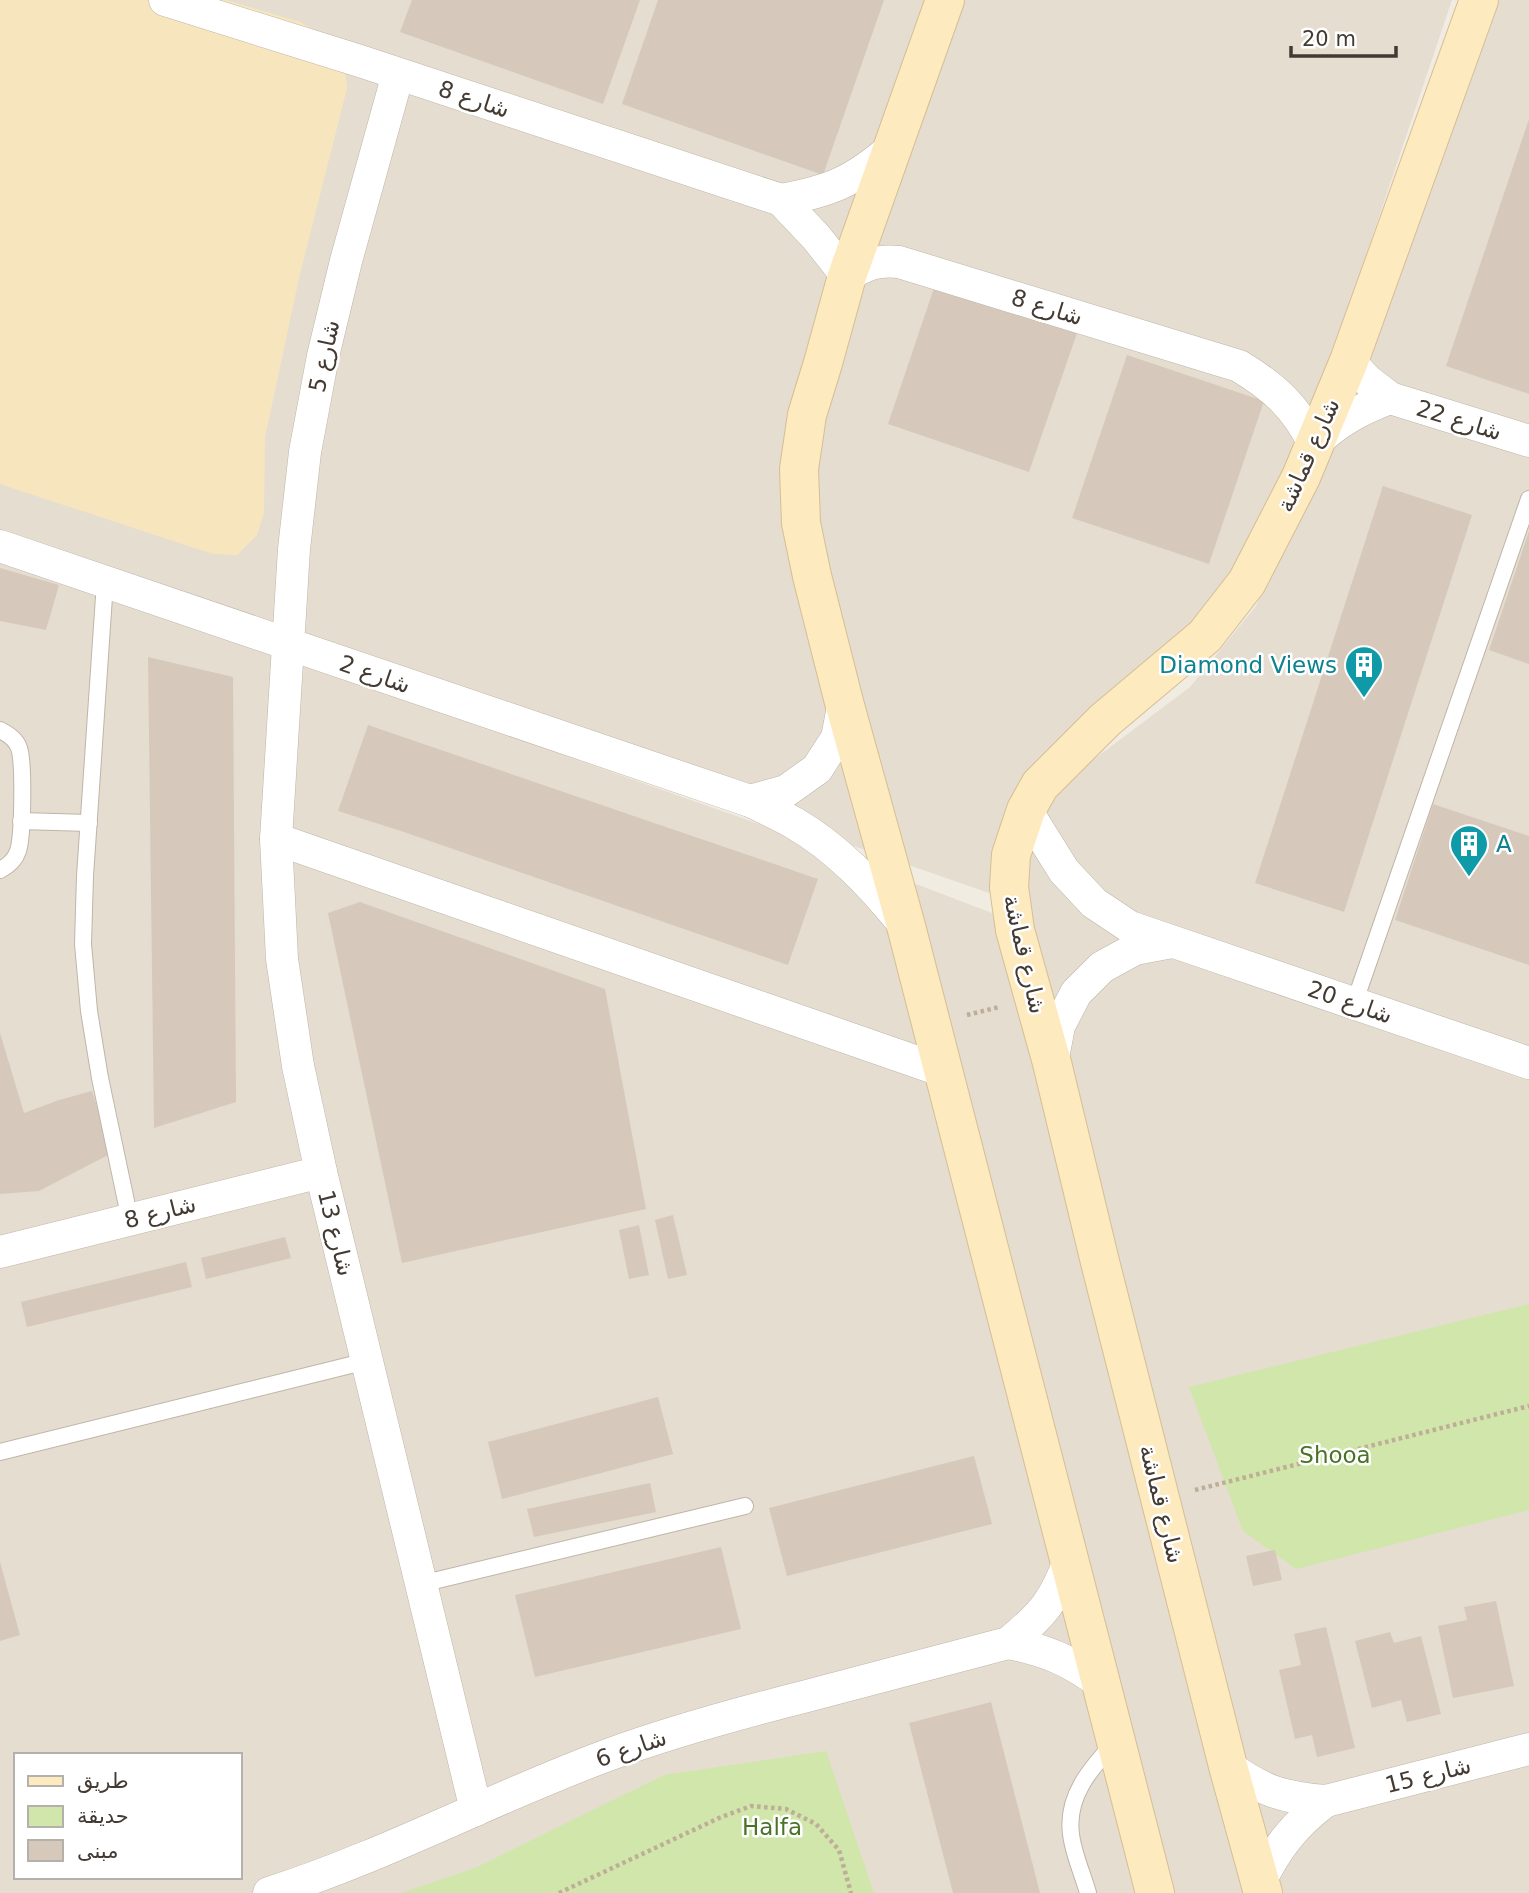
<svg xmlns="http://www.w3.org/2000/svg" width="1529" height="1893" viewBox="0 0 1529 1893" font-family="'DejaVu Sans','Noto Naskh Arabic',sans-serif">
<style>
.residential{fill:#e5ddd0;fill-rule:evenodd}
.green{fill:#d0e6ab}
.sand{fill:#f7e6bd}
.building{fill:#d6c9bb}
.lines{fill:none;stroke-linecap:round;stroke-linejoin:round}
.lane-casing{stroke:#bfb5a8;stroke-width:18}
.street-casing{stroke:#bfb5a8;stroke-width:33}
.secondary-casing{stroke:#d5be94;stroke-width:40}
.path{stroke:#bead97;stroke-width:4.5;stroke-dasharray:3.5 3.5;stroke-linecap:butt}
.lane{stroke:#fff;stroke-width:16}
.street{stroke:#fff;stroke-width:32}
.secondary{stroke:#feeabf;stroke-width:38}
.labels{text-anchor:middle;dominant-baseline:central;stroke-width:5;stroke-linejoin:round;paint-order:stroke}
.street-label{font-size:23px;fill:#433b33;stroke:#fff}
.culture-label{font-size:23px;fill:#0d838f;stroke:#fff;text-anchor:end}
.park-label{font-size:23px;fill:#4a7327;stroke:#fff}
</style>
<rect width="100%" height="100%" fill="#f1ece2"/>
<!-- residential -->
<g class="residential">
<path d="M 0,0 L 1452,0 L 1327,371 L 1244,584 L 1099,725 L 992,894 L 0,550 Z"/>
<path d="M 1475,0 L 1529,0 L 1529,1893 L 0,1893 L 0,561 L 271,652 L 759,824 L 1013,921 L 1039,823 L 1069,778 L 1190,687 L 1256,606 L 1300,511 ZM 16,1755 L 240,1755 L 240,1877 L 16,1877 Z"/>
</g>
<!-- green -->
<g class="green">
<path d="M 1529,1304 L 1529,1510 L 1296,1569 L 1243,1531 L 1189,1387 Z"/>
<path d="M 826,1751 L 874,1893 L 401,1893 L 475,1868 L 664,1775 Z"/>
</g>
<!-- sand -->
<path class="sand" d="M 0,0 L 226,0 L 300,22 L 327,37 L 344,60 L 347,88 L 299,278 L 265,437 L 264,513 L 257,535 L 237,555 L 213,554 L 0,484 Z"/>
<!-- building -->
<g class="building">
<path d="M 412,0 L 640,0 L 603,104 L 400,32 Z"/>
<path d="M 658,0 L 884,0 L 823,175 L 622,104 Z"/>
<path d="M 1529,119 L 1529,394 L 1446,366 Z"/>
<path d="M 935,285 L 1077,333 L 1029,472 L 888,424 Z"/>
<path d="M 1127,355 L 1264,401 L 1209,564 L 1072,518 Z"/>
<path d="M 1383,486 L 1472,515 L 1344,912 L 1255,883 Z"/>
<path d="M 1529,531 L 1529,664 L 1489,650 Z"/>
<path d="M 0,568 L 59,585 L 46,630 L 0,621 Z"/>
<path d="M 148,657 L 233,677 L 236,1102 L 154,1128 Z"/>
<path d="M 368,725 L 818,879 L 788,965 L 401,831 L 338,811 Z"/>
<path d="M 1433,804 L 1529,836 L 1529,965 L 1395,920 Z"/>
<path d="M 360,902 L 605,989 L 646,1209 L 402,1263 L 328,913 Z"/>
<path d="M 0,1033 L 24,1113 L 59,1100 L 92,1091 L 112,1153 L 39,1191 L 0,1194 Z"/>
<path d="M 673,1215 L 687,1275 L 668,1279 L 655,1220 Z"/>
<path d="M 639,1225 L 649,1275 L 629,1279 L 619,1230 Z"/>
<path d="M 285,1237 L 291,1258 L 206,1279 L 201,1258 Z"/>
<path d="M 186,1262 L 192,1287 L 27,1327 L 21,1302 Z"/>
<path d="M 658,1397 L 673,1454 L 502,1499 L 488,1442 Z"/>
<path d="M 974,1456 L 992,1524 L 787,1576 L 769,1508 Z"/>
<path d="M 650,1483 L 656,1512 L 534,1537 L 527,1509 Z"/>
<path d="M 721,1547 L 741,1629 L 535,1677 L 515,1595 Z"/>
<path d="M 1275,1550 L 1282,1580 L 1253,1586 L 1246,1556 Z"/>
<path d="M 0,1562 L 20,1635 L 0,1641 Z"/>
<path d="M 1496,1601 L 1514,1686 L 1453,1698 L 1438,1626 L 1467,1620 L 1464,1607 Z"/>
<path d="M 1326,1627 L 1355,1748 L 1317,1757 L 1312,1735 L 1295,1739 L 1279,1670 L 1301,1665 L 1294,1634 Z"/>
<path d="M 1390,1632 L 1394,1643 L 1421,1636 L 1441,1714 L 1407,1722 L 1401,1700 L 1372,1708 L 1355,1641 Z"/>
<path d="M 991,1702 L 1040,1893 L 953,1893 L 909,1723 Z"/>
</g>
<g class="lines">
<defs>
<g id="lane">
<path d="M 105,582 L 85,876 L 83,944 L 89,1011 L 100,1078 L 130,1220"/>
<path d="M 0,730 C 8,734 16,739 19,748 C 24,762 23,836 18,851 C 15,860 8,866 0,870"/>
<path d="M 21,821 L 89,823"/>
<path d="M 1354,1004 L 1529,499"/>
<path d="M 0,1452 L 367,1361"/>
<path d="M 421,1584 L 745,1506"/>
<path d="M 1088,1893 C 1083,1875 1073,1853 1071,1834 C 1066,1796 1091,1768 1115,1742"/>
</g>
<g id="street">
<path d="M 165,0 L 363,62 L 781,200 L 816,237 L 847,276 C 867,264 876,260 899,262 L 1239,366 C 1274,387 1296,407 1314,444 C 1337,422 1360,409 1390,398"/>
<path d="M 398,74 L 346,261 L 323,356 L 305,452 L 294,549 L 276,839 L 282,959 L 298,1066 L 321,1172 L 476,1810"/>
<path d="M 781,200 C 831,191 854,181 892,148"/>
<path d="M 1349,361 L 1368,381 L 1390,398 L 1529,441"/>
<path d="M 0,546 L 750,801 C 765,808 780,815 794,823 C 837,848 871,884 902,922"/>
<path d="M 750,801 L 786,791 L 817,769 L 837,738 L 844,702"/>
<path d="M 1026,810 L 1064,871 L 1094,903 L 1130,927 L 1529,1063"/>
<path d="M 276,839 L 943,1071"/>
<path d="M 1052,1063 L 1059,1026 L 1076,993 L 1102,967 L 1135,949 L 1172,942"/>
<path d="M 0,1252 L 321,1172"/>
<path d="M 1008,1643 C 1046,1650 1071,1661 1102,1684"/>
<path d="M 1228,1766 C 1262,1791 1284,1798 1326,1801 L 1529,1749"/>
<path d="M 1260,1882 C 1277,1847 1295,1824 1326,1801"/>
<path d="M 269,1893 C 385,1856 494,1797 608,1755 C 673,1731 740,1713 807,1696 C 874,1678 941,1661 1008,1643 C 1042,1616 1056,1599 1070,1558"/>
</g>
<g id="secondary">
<path d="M 945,0 L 847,276 L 823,363 L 807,415 L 799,469 L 801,523 L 812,576 L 844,702 L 906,926 L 1155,1893"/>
<path d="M 1263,1893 L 1228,1766 L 1100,1262 L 1052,1063 L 1015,930 L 1009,887 L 1011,855 L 1026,810 L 1040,785 L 1105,720 L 1205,636 L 1247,582 L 1301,477 L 1349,361 L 1479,0"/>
</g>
</defs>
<!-- lane casing -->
<use href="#lane" class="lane-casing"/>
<!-- street casing -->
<use href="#street" class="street-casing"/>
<!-- secondary casing -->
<use href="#secondary" class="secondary-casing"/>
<!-- path -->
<g class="path">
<path d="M 967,1015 L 999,1007"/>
<path d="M 1195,1490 L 1529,1406"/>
<path d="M 559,1893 L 719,1818 L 751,1806 L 786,1809 L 816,1824 L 839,1850 L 851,1893"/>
</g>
<!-- lane -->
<use href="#lane" class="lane"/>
<!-- street -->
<use href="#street" class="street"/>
<!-- secondary -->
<use href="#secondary" class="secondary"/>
</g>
<!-- icons -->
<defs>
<symbol id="building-pin" viewBox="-11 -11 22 30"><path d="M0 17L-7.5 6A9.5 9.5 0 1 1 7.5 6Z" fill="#0f9aa8" stroke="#fff"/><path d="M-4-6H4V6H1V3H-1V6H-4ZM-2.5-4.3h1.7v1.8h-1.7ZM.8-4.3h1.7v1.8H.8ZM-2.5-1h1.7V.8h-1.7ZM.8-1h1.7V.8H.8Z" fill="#fff"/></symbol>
</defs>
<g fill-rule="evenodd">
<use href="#building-pin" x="1342" y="643" width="44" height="60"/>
<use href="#building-pin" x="1447" y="822" width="44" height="60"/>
</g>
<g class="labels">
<!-- street labels -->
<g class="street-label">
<text transform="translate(474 99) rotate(18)">شارع 8</text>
<text transform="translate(1047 307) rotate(17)">شارع 8</text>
<text transform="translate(324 356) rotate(-78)">شارع 5</text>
<text transform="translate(1459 420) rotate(17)">شارع 22</text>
<text transform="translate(1308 455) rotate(-66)">شارع قماشة</text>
<text transform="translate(375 674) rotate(19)">شارع 2</text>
<text transform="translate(1025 954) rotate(77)">شارع قماشة</text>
<text transform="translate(1350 1002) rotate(19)">شارع 20</text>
<text transform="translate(160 1212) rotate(-14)">شارع 8</text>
<text transform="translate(336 1233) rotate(76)">شارع 13</text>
<text transform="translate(1162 1504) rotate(76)">شارع قماشة</text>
<text transform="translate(631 1748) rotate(-19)">شارع 6</text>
<text transform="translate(1428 1775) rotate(-14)">شارع 15</text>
</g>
<!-- culture labels -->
<g class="culture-label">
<text x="1337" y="665">Diamond Views</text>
<text x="1496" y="844" text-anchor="start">A</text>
</g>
<!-- park labels -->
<g class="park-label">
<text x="1335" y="1455">Shooa</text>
<text x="772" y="1827">Halfa</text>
</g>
</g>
<!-- legend -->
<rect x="14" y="1753" width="228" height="126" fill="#ffffff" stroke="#b4b1ad" stroke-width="2"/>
<rect x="28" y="1776" width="35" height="10" fill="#feeabf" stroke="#b4b1ad" stroke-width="2"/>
<text x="77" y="1788" font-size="21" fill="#433b33">طريق</text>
<rect x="28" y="1806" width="35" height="21" fill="#d0e6ab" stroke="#b4b1ad" stroke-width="2"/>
<text x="77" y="1823" font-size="21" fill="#433b33">حديقة</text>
<rect x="28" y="1840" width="35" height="21" fill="#d6c9bb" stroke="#b4b1ad" stroke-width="2"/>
<text x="77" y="1858" font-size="21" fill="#433b33">مبنى</text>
<!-- scale -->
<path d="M1291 46v10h105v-10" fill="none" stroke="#433b33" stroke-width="3.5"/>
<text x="1302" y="46" font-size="21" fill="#433b33" stroke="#ffffff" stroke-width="5" paint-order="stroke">20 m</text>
</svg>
